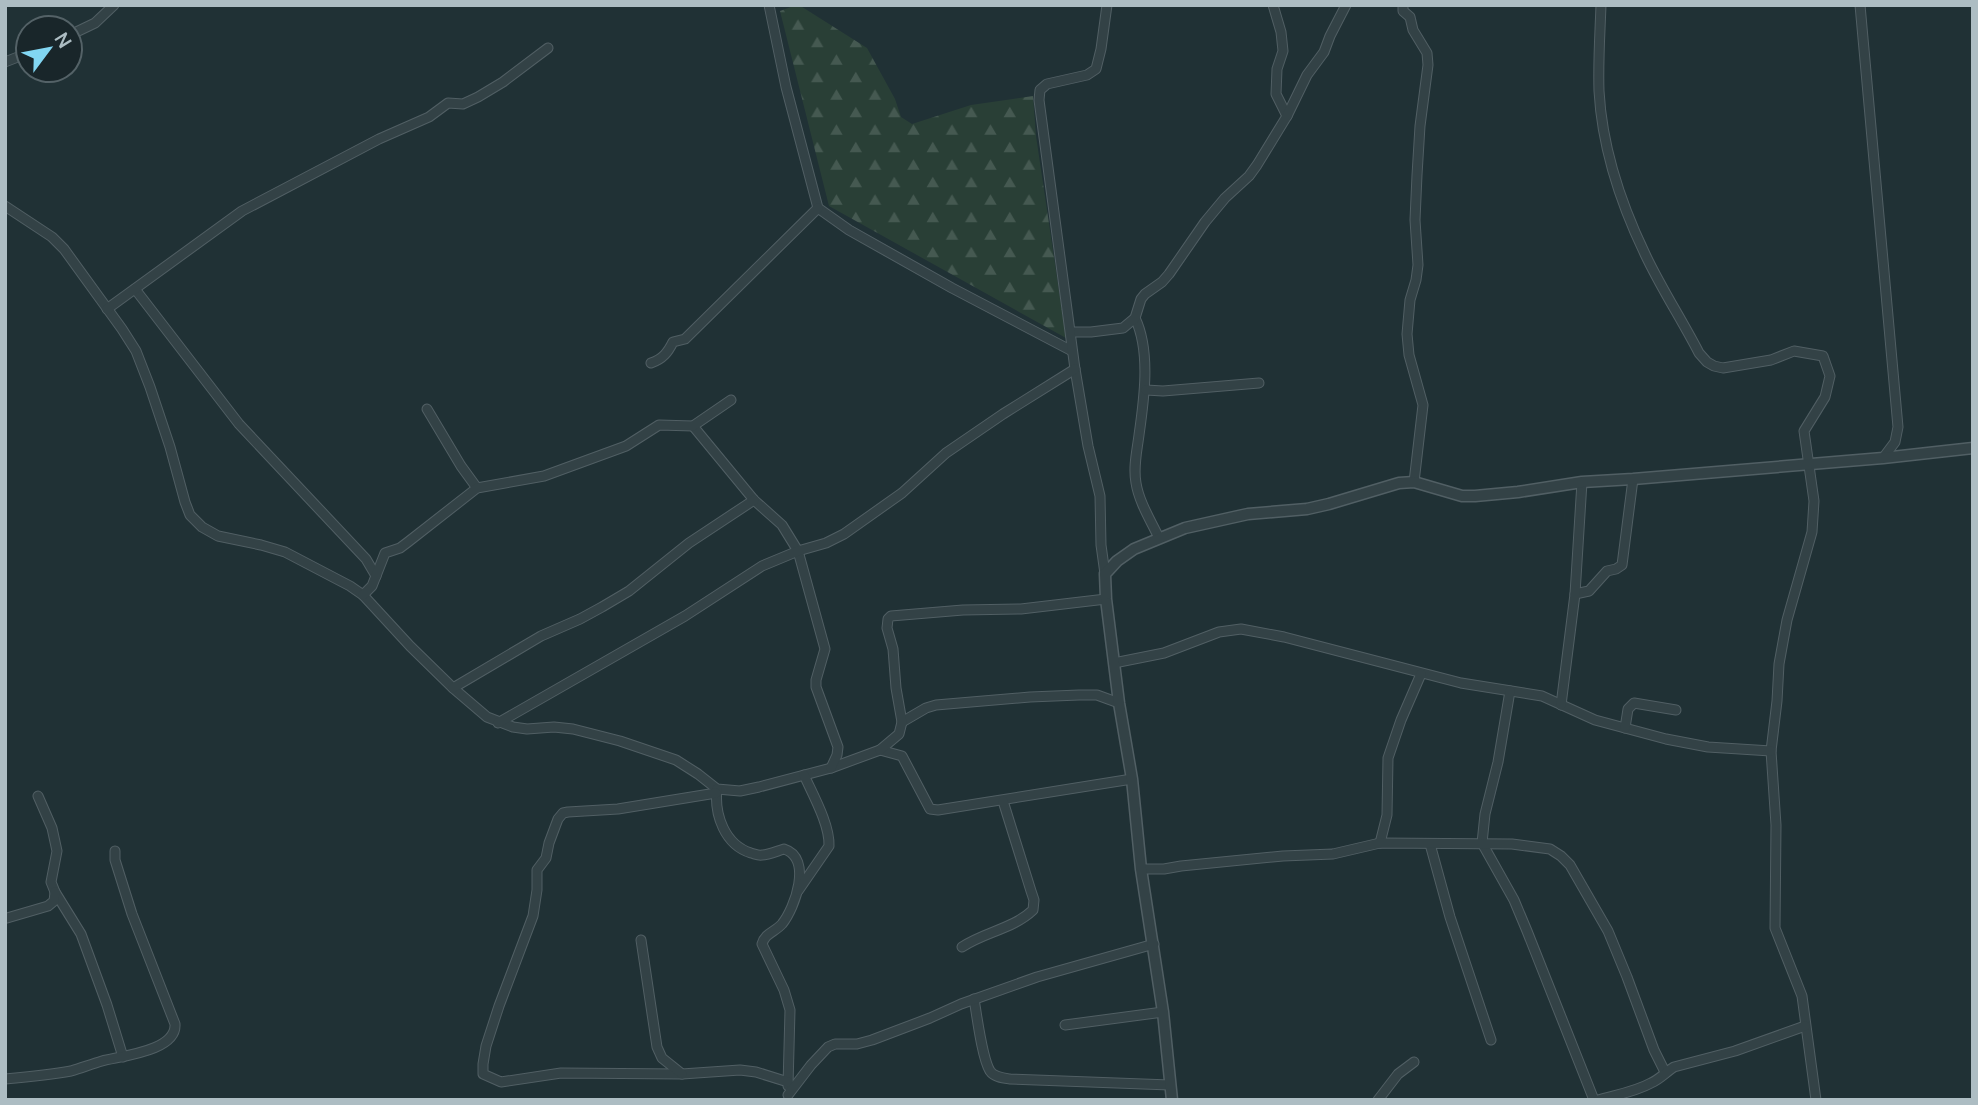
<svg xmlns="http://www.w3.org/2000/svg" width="1978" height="1105" viewBox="0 0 1978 1105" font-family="Manrope,sans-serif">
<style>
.forest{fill:url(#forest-firs)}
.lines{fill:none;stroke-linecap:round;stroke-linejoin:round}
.minor-casing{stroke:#515f64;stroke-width:11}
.tertiary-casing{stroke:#515f64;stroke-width:13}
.minor{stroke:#334246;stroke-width:9}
.tertiary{stroke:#334246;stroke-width:10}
</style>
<defs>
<pattern id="forest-firs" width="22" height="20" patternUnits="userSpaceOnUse" patternTransform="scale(1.75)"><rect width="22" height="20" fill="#293f36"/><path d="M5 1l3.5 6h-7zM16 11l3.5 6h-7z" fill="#455951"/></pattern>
</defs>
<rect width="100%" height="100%" fill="#203135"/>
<!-- forest -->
<path class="forest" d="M 796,5 L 799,5 L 867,48 L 895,99 L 901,117 L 912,124 L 971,105 L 1033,96 L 1036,136 L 1066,338 L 829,206 L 780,11 Z"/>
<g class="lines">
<defs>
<g id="minor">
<path d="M 769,5 L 786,87 L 818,208 L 849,230 L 952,288 L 1072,351"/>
<path d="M 1273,5 L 1281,32 L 1283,51 L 1277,69 L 1276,94 L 1287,116"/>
<path d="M 1403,5 L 1403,11 L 1410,17 L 1413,30 L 1427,53 L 1428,65 L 1420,126 L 1417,175 L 1415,220 L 1418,265 L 1416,280 L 1410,300 L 1407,334 L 1409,355 L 1423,405 L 1414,482"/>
<path d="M 1601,5 C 1600,33 1598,62 1599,91 C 1602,146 1621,204 1645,254 C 1661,288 1682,320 1699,353 L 1707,362 L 1714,366 L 1723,368 L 1771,360 L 1794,351 L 1823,356 L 1830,376 L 1825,397 L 1804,431 L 1814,501 L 1812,532 L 1787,620 L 1779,664 L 1777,701 L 1771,751 L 1776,825 L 1775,928 L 1802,996 L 1816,1100"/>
<path d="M 1860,5 L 1898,427 L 1895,442 L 1883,458"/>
<path d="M 70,35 L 95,23 L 114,5"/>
<path d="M 5,62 L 28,53"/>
<path d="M 5,206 L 52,237 L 64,249 L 122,329 L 136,351 L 150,387 L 170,447 L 185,502 L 190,515 L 202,527 L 218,536 L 261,545 L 285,552 L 350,586 L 363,595 L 410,646 L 453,688 L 487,717 L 513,727 L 527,729 L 554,727 L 573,729 L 620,741 L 676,760 L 698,774 L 717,789 L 740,791 L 759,787 L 831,768 L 880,750 L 902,756 L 930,809 L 938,810 L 1132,779"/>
<path d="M 135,289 L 239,424 L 366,559 L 376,576"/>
<path d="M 107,309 L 242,211 L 379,139 L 429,117 L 448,103 L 463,104 L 478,97 L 503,82 L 548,48"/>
<path d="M 1135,318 C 1151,351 1144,400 1139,435 C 1137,451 1133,467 1136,483 C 1139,502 1151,521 1159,538"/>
<path d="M 1071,332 L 1091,332 L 1123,328 L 1135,318 L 1141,299 L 1145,294 L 1162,282 L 1169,274 L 1205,222 L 1225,198 L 1249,176 L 1257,165 L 1287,116 L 1307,75 L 1324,52 L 1330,36 L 1346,5"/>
<path d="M 651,363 C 663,359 668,352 673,342 L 685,339 L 818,208"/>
<path d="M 1146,390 L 1163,391 L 1259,383"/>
<path d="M 427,409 L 461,466 L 477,488"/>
<path d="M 693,426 L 754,500 L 782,525 L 798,551 L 825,649 L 816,680 L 816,687 L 838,747 L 837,755 L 831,768"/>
<path d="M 1105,574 L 1101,545 L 1100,496 L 1088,446 L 1075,369 L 1039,100 L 1040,90 L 1047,84 L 1087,75 L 1096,69 L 1101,49 L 1107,5"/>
<path d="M 1575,594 L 1589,591 L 1607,571 L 1616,569 L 1622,565 L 1633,479"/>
<path d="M 363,595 L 372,586 L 385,553 L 400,548 L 408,542 L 477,488 L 544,476 L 626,446 L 659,425 L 693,426 L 731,400"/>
<path d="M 1114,663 L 1164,653 L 1219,632 L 1241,629 L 1284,637 L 1461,683 L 1542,696 L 1595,720 L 1666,739 L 1708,747 L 1771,751"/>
<path d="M 453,688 L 541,636 L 580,619 L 602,607 L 629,591 L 689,543 L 754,500"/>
<path d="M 1510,691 L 1498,762 L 1485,814 L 1482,843 L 1514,900 L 1527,931 L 1594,1100"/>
<path d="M 1561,705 L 1575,594 L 1582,482"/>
<path d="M 902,722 L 926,708 L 936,705 L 1030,697 L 1079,695 L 1097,695 L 1119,703"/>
<path d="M 498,723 L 685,616 L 762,566 L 798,551 L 826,543 L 844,534 L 902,493 L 946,453 L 1003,414 L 1075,369"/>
<path d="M 1625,728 L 1628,709 L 1634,703 L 1676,710"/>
<path d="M 880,750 L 899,734 L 902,722 L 896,688 L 893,649 L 887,628 L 888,619 L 891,616 L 963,610 L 1021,609 L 1106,599"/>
<path d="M 717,789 C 714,815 725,845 751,853 C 755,854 759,856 762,855 C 769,855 777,851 784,849 C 813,858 795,908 782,924 C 775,932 765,933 762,944 L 784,990 L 790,1010 L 788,1086"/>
<path d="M 716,793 L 618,809 L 568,812 L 563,813 L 558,819 L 549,843 L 546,858 L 537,870 L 537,890 L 533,916 L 499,1006 L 486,1046 L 483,1064 L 483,1074 L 501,1082 L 561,1073 L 682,1074 L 740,1070 L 756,1072 L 788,1082"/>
<path d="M 38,796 L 52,828 L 57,851 L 51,882 L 55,892 L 81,934 L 107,1005 L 123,1057"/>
<path d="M 1380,843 L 1387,815 L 1388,758 L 1401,720 L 1421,674"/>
<path d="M 1430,844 L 1450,917 L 1491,1040"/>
<path d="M 1141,869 L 1164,869 L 1181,866 L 1283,856 L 1333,854 L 1380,843 L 1512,844 L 1550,849 L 1561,856 L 1570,865 L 1608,931 L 1627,977 L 1654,1050 L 1665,1072"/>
<path d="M 798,891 L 829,846 C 830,825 813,795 804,775"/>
<path d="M 7,918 L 48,906 L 54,901 L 55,892"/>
<path d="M 641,940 L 657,1047 L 662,1058 L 682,1074"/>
<path d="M 962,947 C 984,932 1013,929 1033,910 L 1034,900 L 1031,891 L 1003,801"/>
<path d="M 974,999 C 977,1016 982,1058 990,1071 C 994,1077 1003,1078 1010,1079 L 1170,1085"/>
<path d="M 1065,1025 L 1163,1012"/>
<path d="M 5,1079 C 27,1077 49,1075 71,1071 C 81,1068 92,1064 102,1061 C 121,1056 177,1051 175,1024 L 132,914 L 115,860 L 115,851"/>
<path d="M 788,1095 L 811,1065 L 828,1047 L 835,1044 L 857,1044 L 872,1040 L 930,1018 L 961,1004 L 1037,977 L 1154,944"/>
<path d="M 1378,1100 L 1398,1074 L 1414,1062"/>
<path d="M 1598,1100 C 1615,1095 1635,1092 1651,1083 C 1660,1079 1666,1072 1674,1067 L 1735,1051 L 1805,1026"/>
</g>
<path id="tertiary" d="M 1172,1100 L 1163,1012 L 1141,869 L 1132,779 L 1119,703 L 1106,599 L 1105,574 L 1117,561 L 1134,549 L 1185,528 L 1248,514 L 1307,509 L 1329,504 L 1399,483 L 1414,482 L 1462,496 L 1475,496 L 1518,492 L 1582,482 L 1633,479 L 1883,458 L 1973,448"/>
</defs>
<!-- minor casing -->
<use href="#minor" class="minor-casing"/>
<!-- tertiary casing -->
<use href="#tertiary" class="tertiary-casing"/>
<!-- minor -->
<use href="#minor" class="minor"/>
<!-- tertiary -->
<use href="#tertiary" class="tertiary"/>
</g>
<!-- border -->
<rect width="1978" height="1105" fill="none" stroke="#adbdc3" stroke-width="14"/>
<!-- north arrow -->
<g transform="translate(49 49) rotate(58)"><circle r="33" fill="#19262a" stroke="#546267" stroke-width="2"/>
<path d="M0-5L12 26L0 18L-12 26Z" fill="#82d7f3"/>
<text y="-10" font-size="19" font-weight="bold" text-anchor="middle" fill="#adbdc3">N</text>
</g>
</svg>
